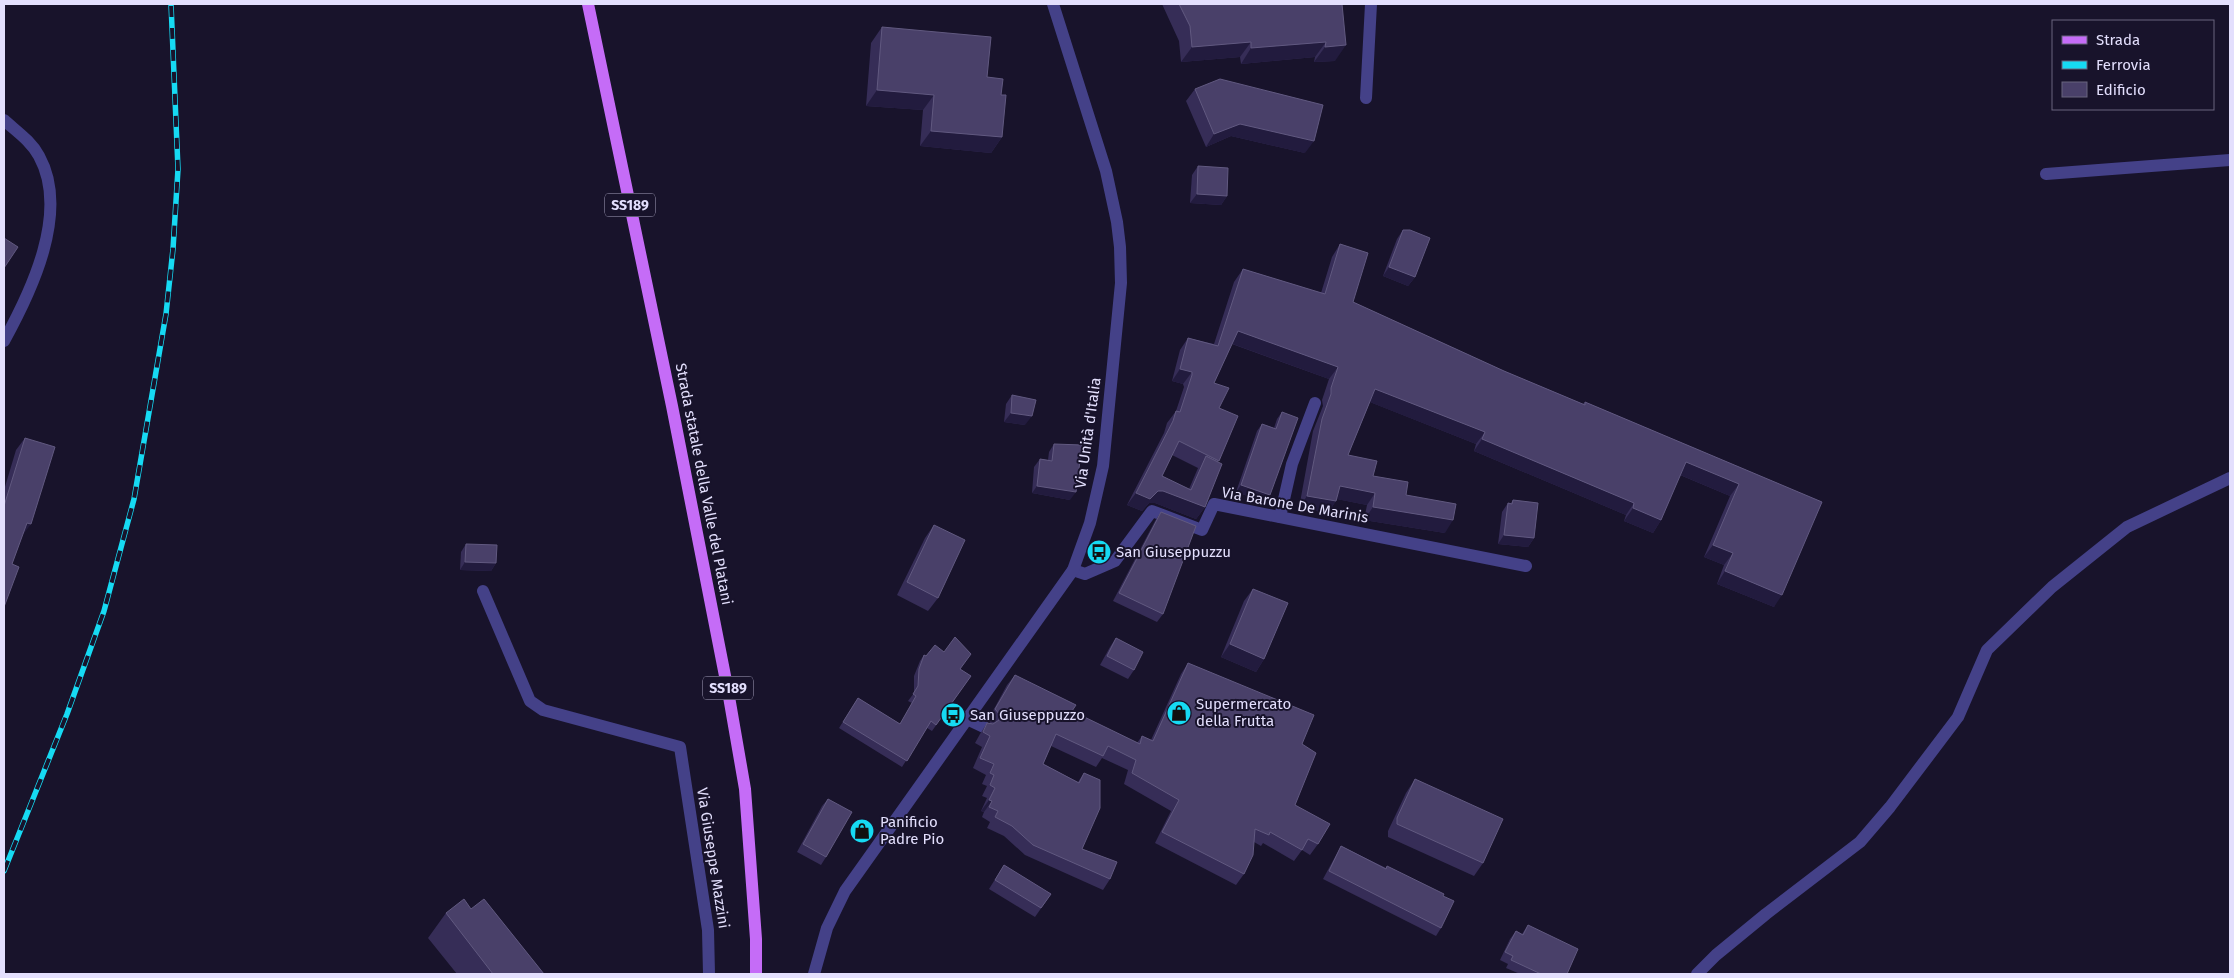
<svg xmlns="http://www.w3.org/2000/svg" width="2234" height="978" viewBox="0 0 2234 978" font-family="'Fira Sans',sans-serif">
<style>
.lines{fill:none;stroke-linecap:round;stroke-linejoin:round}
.minor{stroke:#444188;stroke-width:12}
.major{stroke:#c56cf7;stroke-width:12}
.rail-casing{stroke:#16daf3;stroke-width:5.5}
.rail{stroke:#18132b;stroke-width:4;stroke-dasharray:11;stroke-linecap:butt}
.wall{fill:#362d57;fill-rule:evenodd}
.shaded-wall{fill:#221b3e}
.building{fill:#494069;stroke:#615980}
.labels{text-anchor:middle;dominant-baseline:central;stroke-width:4;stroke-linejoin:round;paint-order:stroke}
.shield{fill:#18132b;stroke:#a6a2be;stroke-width:1}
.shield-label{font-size:14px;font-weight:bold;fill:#e3dffd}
.street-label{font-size:15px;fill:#e3dffd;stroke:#18132b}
.poi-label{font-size:15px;fill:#e3dffd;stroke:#18132b;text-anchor:start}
</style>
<rect width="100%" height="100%" fill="#18132b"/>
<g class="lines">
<!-- minor -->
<g class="minor">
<path d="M 1366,98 L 1371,4"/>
<path d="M 4,120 C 16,131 31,141 39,156 C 70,212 31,292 4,341"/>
<path d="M 2046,174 L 2230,160"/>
<path d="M 1280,517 L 1292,464 L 1315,403"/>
<path d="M 1073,570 L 1085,574 L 1115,561 L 1152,511 L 1202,530 L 1214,504 L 1526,566"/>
<path d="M 483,591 L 530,701 L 543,710 L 680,747 L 708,930 L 709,974"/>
<path d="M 967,719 L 984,727"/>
<path d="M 814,974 L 827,928 L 845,891 L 1073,570 L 1090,523 L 1103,466 L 1121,283 L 1120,247 L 1117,222 L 1106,171 L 1053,4"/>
<path d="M 1697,974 L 1716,955 L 1766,914 L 1860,842 L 1890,807 L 1958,717 L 1987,650 L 2052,587 L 2127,527 L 2230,478"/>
</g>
<!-- major -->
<path class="major" d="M 588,4 L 672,406 L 728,691 L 745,789 L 756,939 L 756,974"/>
<defs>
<path id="rail" d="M 4,871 L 67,714 L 104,611 L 134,499 L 166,314 L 173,249 L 178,169 L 171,4"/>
</defs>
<!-- rail casing -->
<use href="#rail" class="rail-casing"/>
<!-- rail -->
<use href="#rail" class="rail"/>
</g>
<!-- wall -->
<g class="wall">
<path d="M 1162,4 L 1342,4 L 1335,61 L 1314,62 L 1315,57 L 1241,64 L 1240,57 L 1181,62 L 1179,41 Z"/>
<path d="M 882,27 L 987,77 L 1001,95 L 1002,137 L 991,153 L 920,146 L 923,110 L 866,106 L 871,43 Z"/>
<path d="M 1195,89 L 1305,153 L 1231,136 L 1206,147 L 1186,101 Z"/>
<path d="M 1198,166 L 1227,196 L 1221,205 L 1190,203 L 1192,175 Z"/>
<path d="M 1403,230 L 1415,277 L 1408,286 L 1383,276 L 1397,239 Z"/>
<path d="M 1340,244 L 1353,302 L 1504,371 L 1583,404 L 1585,402 L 1822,502 L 1774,607 L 1717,584 L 1724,565 L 1704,557 L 1730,496 L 1680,475 L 1661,520 L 1653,533 L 1624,521 L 1626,515 L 1474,451 L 1476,444 L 1370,402 L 1348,455 L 1373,476 L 1406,495 L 1445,533 L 1364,520 L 1367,505 L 1337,499 L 1328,513 L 1299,508 L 1313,431 L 1323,406 L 1322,400 L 1329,379 L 1232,344 L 1214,383 L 1219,408 L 1218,462 L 1205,507 L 1196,519 L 1155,503 L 1149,503 L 1142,511 L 1127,505 L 1164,433 L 1167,423 L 1176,411 L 1184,387 L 1183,384 L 1172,381 L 1180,350 L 1188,338 L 1214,344 L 1234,282 L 1243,269 L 1321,293 L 1332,257 ZM 1172,455 L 1198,468 L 1189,489 L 1162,476 Z"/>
<path d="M 1012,395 L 1025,425 L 1004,422 L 1006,404 Z"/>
<path d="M 1282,412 L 1265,502 L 1236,492 L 1257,431 L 1262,424 L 1274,428 L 1277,419 Z"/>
<path d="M 25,438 L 22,536 L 12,564 L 4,607 L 4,490 L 16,450 Z"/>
<path d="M 1054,444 L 1070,500 L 1032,493 L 1034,467 L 1040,459 L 1048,460 L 1049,452 Z"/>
<path d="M 1513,500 L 1534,538 L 1528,547 L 1498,544 L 1502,512 L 1508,503 L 1511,503 Z"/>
<path d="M 1161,512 L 1163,614 L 1157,622 L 1113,601 L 1155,521 Z"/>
<path d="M 934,525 L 938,598 L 928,611 L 897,595 L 925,538 Z"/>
<path d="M 466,544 L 496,563 L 491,571 L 460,570 L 461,552 Z"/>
<path d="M 1253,589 L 1264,659 L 1256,672 L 1221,657 L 1244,601 Z"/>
<path d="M 1116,638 L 1134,670 L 1128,679 L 1100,665 L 1110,647 Z"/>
<path d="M 924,655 L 960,669 L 971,676 L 932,731 L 927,728 L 902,767 L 839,728 L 858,698 L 900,724 L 912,703 L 908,701 L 914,693 L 914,676 L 920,661 Z"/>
<path d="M 1188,663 L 1302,744 L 1295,805 L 1318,844 L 1310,855 L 1302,850 L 1294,861 L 1263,843 L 1261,846 L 1254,842 L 1244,874 L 1236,885 L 1155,843 L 1171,811 L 1124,784 L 1128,770 L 1102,758 L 1096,767 L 1051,746 L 1043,764 L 1078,782 L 1084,773 L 1082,849 L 1110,879 L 1103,890 L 1025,855 L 1004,836 L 987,828 L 990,822 L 982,817 L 984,812 L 981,811 L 987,798 L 982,796 L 987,786 L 982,784 L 986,775 L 973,768 L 982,747 L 975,743 L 980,734 L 987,723 L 991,724 L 988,720 L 1007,685 L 1015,675 L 1072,711 L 1137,743 L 1142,736 L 1151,740 L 1181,674 Z"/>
<path d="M 1415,779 L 1483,863 L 1474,876 L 1388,837 L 1388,831 L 1406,793 Z"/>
<path d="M 828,799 L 826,857 L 821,865 L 797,852 L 822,806 Z"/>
<path d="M 1341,846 L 1386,868 L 1443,896 L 1441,928 L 1436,936 L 1323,879 L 1336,855 Z"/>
<path d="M 1004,865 L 1051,894 L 1035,917 L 989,889 Z"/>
<path d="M 471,909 L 543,974 L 544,974 L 457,974 L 428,938 L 446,913 Z"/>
<path d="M 1528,925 L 1567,974 L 1520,974 L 1506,968 L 1508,964 L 1500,960 L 1510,939 L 1516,931 L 1522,934 Z"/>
</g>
<!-- shaded-wall -->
<g class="shaded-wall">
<path d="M 1251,42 L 1240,57 L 1181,62 L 1192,47 Z"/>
<path d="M 1326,42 L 1315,57 L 1241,64 L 1251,48 Z"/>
<path d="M 1346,45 L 1335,61 L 1314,62 L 1325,47 Z"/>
<path d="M 877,90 L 934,95 L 923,110 L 866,106 Z"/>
<path d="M 1240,124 L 1314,141 L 1305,153 L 1231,136 L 1206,147 L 1214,134 Z"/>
<path d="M 931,131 L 1002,137 L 991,153 L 920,146 Z"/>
<path d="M 1197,194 L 1227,196 L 1221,205 L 1190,203 Z"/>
<path d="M 1389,267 L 1415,277 L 1408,286 L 1383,276 Z"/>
<path d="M 1238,331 L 1338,367 L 1329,379 L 1230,343 Z"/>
<path d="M 1180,369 L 1192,372 L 1183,384 L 1172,381 Z"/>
<path d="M 1375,389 L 1485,432 L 1476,444 L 1367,401 Z"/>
<path d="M 1011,413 L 1032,416 L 1025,425 L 1004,422 Z"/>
<path d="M 1482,439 L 1634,503 L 1626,515 L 1474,451 Z"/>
<path d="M 1686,462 L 1739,484 L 1730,496 L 1678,474 Z"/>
<path d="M 1241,485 L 1270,495 L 1265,502 L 1236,492 Z"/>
<path d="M 1037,486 L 1076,492 L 1070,500 L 1032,493 Z"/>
<path d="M 1340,486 L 1375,493 L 1367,505 L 1331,498 Z"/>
<path d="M 1158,491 L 1163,491 L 1205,507 L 1196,519 L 1155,503 L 1149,503 L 1142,511 L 1127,505 L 1136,493 Z"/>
<path d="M 1307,496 L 1336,501 L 1328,513 L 1299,508 Z"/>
<path d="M 1373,507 L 1453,520 L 1445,533 L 1364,520 Z"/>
<path d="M 1633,508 L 1661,520 L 1653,533 L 1624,521 Z"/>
<path d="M 27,523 L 31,524 L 22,536 Z"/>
<path d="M 1504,535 L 1534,538 L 1528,547 L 1498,544 Z"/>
<path d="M 1713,545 L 1733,553 L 1724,565 L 1704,557 Z"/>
<path d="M 465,562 L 496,563 L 491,571 L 460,570 Z"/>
<path d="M 1725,571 L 1782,595 L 1774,607 L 1717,584 Z"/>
<path d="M 1230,644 L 1264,659 L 1256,672 L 1221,657 Z"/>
<path d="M 989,800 L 992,801 L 984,812 L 981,811 Z"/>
</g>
<!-- building -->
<g class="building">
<path d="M 1179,4 L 1342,4 L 1346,45 L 1325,47 L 1326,42 L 1251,48 L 1251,42 L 1192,47 L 1190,26 Z"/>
<path d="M 882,27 L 991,37 L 987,77 L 1003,79 L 1001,95 L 1006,95 L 1002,137 L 931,131 L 934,95 L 877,90 Z"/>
<path d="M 1220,79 L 1323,105 L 1314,141 L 1240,124 L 1214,134 L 1195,89 Z"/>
<path d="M 1198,166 L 1228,168 L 1227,196 L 1197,194 Z"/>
<path d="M 1403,230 L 1410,230 L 1430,238 L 1415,277 L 1389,267 Z"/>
<path d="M 4,238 L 18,247 L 4,268 Z"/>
<path d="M 1340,244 L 1368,253 L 1353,302 L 1504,371 L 1585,405 L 1585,402 L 1822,502 L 1782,595 L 1725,571 L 1733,553 L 1713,545 L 1739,484 L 1686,462 L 1661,520 L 1633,508 L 1634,503 L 1482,439 L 1485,432 L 1375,389 L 1348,455 L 1377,461 L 1373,476 L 1408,482 L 1406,495 L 1456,504 L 1453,520 L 1373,507 L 1375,493 L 1340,486 L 1336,501 L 1307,496 L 1322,419 L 1331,394 L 1331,388 L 1338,367 L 1238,331 L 1214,383 L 1229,388 L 1219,408 L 1238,416 L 1219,461 L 1179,441 L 1162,476 L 1191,490 L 1206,456 L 1222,464 L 1205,507 L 1163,491 L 1158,491 L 1150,499 L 1136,493 L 1173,421 L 1176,411 L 1180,412 L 1192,375 L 1192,372 L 1180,369 L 1188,338 L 1218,346 L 1243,269 L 1325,294 Z"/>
<path d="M 1012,395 L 1036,400 L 1032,416 L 1011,413 Z"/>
<path d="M 1282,412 L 1298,418 L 1270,495 L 1241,485 L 1262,424 L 1276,429 Z"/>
<path d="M 25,438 L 55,447 L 31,524 L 27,523 L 12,564 L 19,567 L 4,607 L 4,506 Z"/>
<path d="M 1054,444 L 1082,445 L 1076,492 L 1037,486 L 1040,459 L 1052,461 Z"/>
<path d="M 1513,500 L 1538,503 L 1534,538 L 1504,535 L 1508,503 L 1512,504 Z"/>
<path d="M 1161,512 L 1196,526 L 1163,614 L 1119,593 Z"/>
<path d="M 934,525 L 965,540 L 938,598 L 907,582 Z"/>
<path d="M 466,544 L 497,545 L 496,563 L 465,562 Z"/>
<path d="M 1253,589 L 1288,603 L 1264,659 L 1230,644 Z"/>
<path d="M 955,637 L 971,654 L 960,669 L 971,676 L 936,725 L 931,721 L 907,761 L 843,722 L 858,698 L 900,724 L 916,696 L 913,694 L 918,686 L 919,669 L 924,655 L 926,656 L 935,645 L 944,652 Z"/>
<path d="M 1116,638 L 1143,652 L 1134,670 L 1107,656 Z"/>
<path d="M 1188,663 L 1314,715 L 1302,744 L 1316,753 L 1295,805 L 1330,824 L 1318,844 L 1308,839 L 1302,850 L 1270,832 L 1269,835 L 1255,829 L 1253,855 L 1244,874 L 1162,832 L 1179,800 L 1132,773 L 1136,760 L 1108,746 L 1103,756 L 1056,734 L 1043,764 L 1079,783 L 1084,773 L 1100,780 L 1100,808 L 1082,849 L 1117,862 L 1110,879 L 1033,845 L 1012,826 L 995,817 L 998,811 L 989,807 L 992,801 L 989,800 L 995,788 L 990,785 L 994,775 L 990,773 L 994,764 L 980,758 L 990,736 L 983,732 L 987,723 L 993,724 L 999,720 L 1000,715 L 995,709 L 1015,675 L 1076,705 L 1072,711 L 1140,744 L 1142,736 L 1153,741 Z"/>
<path d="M 1415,779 L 1503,819 L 1483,863 L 1397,824 L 1397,818 Z"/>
<path d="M 828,799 L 852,812 L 826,857 L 803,844 Z"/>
<path d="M 1341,846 L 1386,869 L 1387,866 L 1444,894 L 1443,896 L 1454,901 L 1441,928 L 1329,871 Z"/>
<path d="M 1004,865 L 1051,894 L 1041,908 L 995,880 Z"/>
<path d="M 464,899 L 471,909 L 484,899 L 544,974 L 493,974 L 446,913 Z"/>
<path d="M 1528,925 L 1578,949 L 1567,974 L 1541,974 L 1511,960 L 1513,956 L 1505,952 L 1516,931 L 1523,935 Z"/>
</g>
<!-- icons -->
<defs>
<symbol id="bus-disc" viewBox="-11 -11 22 22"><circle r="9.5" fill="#16daf3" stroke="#18132b"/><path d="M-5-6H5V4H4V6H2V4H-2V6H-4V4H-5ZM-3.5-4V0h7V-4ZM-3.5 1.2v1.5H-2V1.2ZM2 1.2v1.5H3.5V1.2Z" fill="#111"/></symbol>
<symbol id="shop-disc" viewBox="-11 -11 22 22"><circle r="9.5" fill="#16daf3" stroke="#18132b"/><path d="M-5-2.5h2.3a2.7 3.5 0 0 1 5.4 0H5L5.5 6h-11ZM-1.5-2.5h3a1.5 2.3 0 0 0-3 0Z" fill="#111"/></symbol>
</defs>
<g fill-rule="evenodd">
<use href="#bus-disc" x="1085" y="538" width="28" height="28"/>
<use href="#shop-disc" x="1165" y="699" width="28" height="28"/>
<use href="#bus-disc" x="939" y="701" width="28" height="28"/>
<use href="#shop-disc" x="848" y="817" width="28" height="28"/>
</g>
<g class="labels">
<!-- shield labels -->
<g class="shield">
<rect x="605" y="193.5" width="50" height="23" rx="4"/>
<rect x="703" y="676.5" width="50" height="23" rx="4"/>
</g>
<g class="shield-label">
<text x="630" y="205">SS189</text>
<text x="728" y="688">SS189</text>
</g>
<!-- street labels -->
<g class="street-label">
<text transform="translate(1088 433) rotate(-82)">Via Unità d'Italia</text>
<text transform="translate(704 484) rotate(79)">Strada statale della Valle del Platani</text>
<text transform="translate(1295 505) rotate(10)">Via Barone De Marinis</text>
<text transform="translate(713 858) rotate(81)">Via Giuseppe Mazzini</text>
</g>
<!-- poi labels -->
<g class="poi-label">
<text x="1116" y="552">San Giuseppuzzu</text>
<text x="1196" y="704">Supermercato<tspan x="1196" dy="17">della Frutta</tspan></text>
<text x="970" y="715">San Giuseppuzzo</text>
<text x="880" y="822">Panificio<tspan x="880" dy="17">Padre Pio</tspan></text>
</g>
</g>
<!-- border -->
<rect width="2234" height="978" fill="none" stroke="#e3dffd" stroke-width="10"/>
<!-- legend -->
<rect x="2052" y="20" width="162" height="90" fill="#18132b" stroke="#69657f"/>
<rect x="2062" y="36" width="25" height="8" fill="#c56cf7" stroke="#69657f"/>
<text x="2096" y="45" font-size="15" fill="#e3dffd">Strada</text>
<rect x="2062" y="61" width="25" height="8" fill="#16daf3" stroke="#69657f"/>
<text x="2096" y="70" font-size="15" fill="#e3dffd">Ferrovia</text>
<rect x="2062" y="82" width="25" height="15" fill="#494069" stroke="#69657f"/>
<text x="2096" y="95" font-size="15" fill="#e3dffd">Edificio</text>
</svg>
